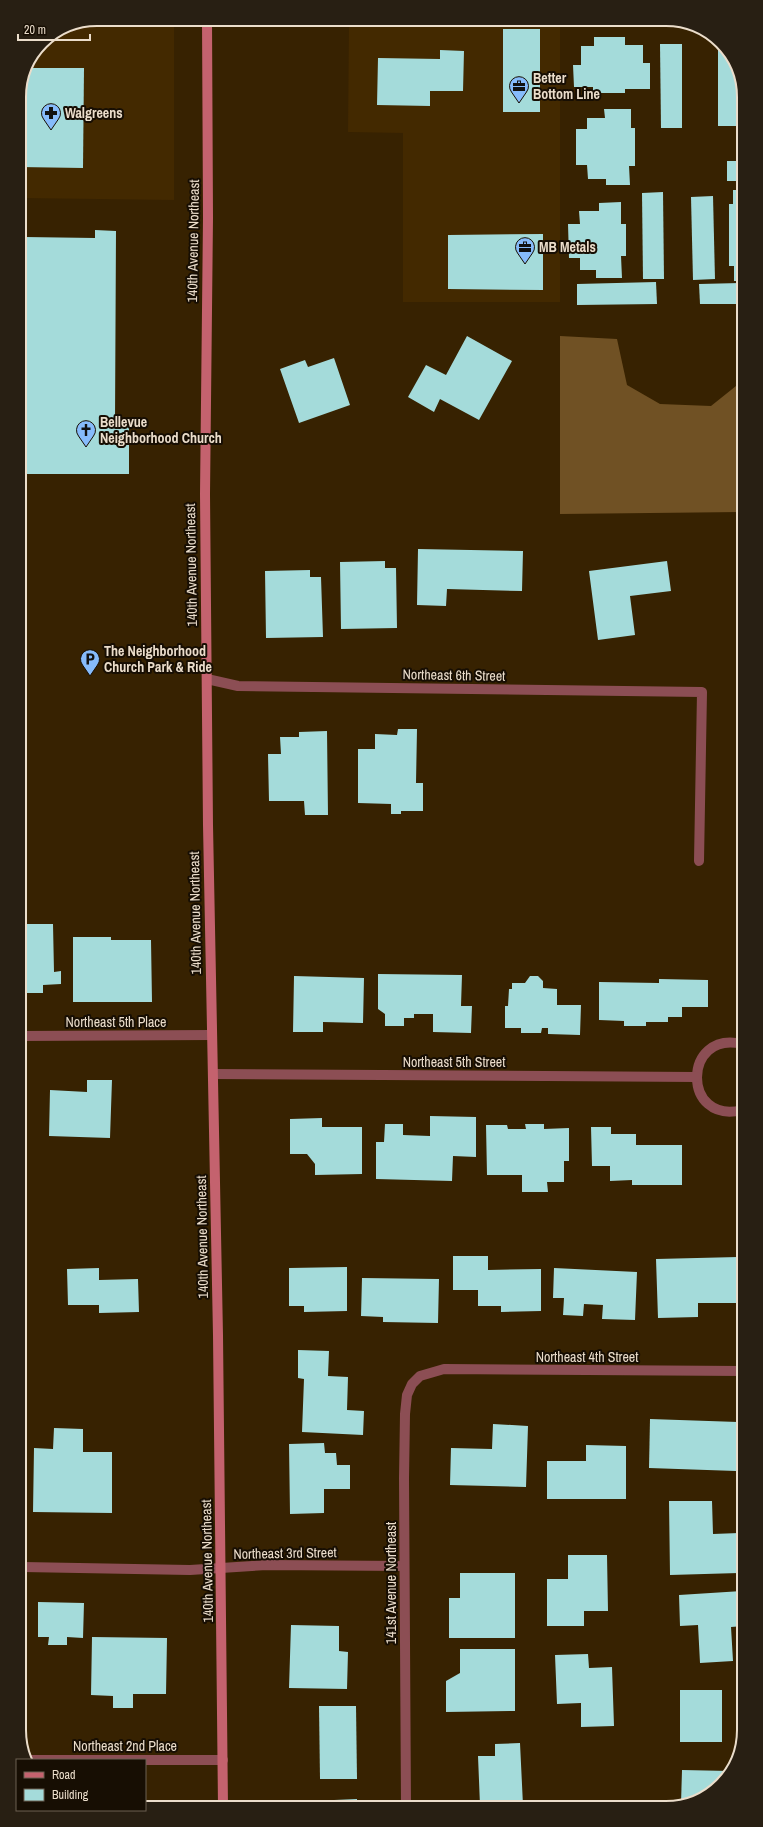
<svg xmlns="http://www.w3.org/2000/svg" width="763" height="1827" viewBox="0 0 763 1827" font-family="'Archivo Narrow',sans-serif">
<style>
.built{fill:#432900}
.forest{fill:#705124}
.building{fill:#a4dbda}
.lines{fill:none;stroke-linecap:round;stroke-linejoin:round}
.street{stroke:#8c4e54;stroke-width:10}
.secondary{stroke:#c4626e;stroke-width:10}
.labels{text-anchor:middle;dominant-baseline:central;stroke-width:4;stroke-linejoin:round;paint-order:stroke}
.poi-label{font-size:14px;font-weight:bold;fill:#ebddcb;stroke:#170e03;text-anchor:start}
.street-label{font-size:14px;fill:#ebddcb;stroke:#170e03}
.rim{fill:none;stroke:#ebddcb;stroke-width:2}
</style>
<rect width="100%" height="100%" fill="#372201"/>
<!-- built -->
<g class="built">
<path d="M 97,19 L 164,19 L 174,26 L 174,200 L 19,198 L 19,92 L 25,67 L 42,42 L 67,25 Z"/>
<path d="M 349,19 L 560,19 L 560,302 L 403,302 L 403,133 L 348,132 Z"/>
</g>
<!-- forest -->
<path class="forest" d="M 560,336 L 617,339 L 627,385 L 660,404 L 711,406 L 741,382 L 741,512 L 560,514 Z"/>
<!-- building -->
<g class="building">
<rect x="503" y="29" width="37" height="83"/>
<path d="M 594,37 L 625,37 L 625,45 L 643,45 L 643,63 L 650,63 L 650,89 L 625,89 L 625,93 L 593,93 L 593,87 L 574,87 L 573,65 L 581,65 L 581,46 L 594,46 Z"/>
<path d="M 660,44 L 682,44 L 682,128 L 661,128 Z"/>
<path d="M 718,45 L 720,45 L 739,71 L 739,126 L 718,126 Z"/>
<path d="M 440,50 L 464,51 L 463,91 L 430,91 L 430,106 L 377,105 L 378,58 L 440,59 Z"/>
<path d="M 25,68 L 84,68 L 83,168 L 19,167 L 19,92 Z"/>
<path d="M 604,109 L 631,109 L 631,128 L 635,128 L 635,166 L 629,166 L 630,185 L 606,185 L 606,179 L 588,179 L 587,165 L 576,165 L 576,129 L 587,129 L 587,118 L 605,118 Z"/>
<rect x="727" y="161" width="13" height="20"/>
<path d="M 733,190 L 740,190 L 740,281 L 734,281 L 734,266 L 729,266 L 729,204 L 733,204 Z"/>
<path d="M 663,192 L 664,279 L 643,279 L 642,193 Z"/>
<path d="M 713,196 L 715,279 L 693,280 L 691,197 Z"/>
<path d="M 621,202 L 621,224 L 626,224 L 626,256 L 621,256 L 622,278 L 596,278 L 596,270 L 580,270 L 580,258 L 569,258 L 568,224 L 580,224 L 579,211 L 599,211 L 599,203 Z"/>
<path d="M 19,228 L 25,228 L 25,237 L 95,238 L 95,230 L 116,231 L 115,420 L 129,420 L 129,474 L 20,474 Z"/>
<path d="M 543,234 L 543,290 L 448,289 L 448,235 Z"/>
<path d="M 656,282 L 657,304 L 577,305 L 577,284 Z"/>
<path d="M 740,283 L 740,304 L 700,304 L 699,284 Z"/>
<path d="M 467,336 L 512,361 L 479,420 L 440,399 L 434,412 L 408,397 L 426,365 L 446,375 Z"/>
<path d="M 334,358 L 350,405 L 299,423 L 280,369 L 305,360 L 308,367 Z"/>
<path d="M 418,549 L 523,551 L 522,591 L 447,589 L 446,606 L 417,605 Z"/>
<path d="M 385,561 L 385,568 L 396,568 L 397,628 L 341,629 L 340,562 Z"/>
<path d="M 667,561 L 671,591 L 630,596 L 635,635 L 598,640 L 589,571 Z"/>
<path d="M 310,570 L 310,577 L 321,577 L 323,637 L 266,638 L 265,571 Z"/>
<path d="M 398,729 L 417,729 L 416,783 L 423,783 L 423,811 L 401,811 L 401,814 L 391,814 L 391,804 L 358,803 L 358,749 L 375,749 L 375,734 L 397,735 Z"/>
<path d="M 327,731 L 328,815 L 305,815 L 304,801 L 269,801 L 268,754 L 281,754 L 280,737 L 299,737 L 299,732 Z"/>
<path d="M 21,924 L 53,924 L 54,972 L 61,971 L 61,984 L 43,985 L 43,993 L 24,993 L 24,1000 L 21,1000 Z"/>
<path d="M 73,937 L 111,937 L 111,940 L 151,940 L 152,1002 L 73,1002 Z"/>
<path d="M 378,974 L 462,975 L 461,1006 L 472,1006 L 471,1033 L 433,1032 L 433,1014 L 414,1014 L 414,1018 L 404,1018 L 404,1026 L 385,1026 L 385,1014 L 378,1009 Z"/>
<path d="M 294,976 L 364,978 L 363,1023 L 323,1022 L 323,1032 L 293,1032 Z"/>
<path d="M 530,976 L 538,976 L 543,981 L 543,988 L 557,989 L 557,1005 L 581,1005 L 580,1035 L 548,1034 L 548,1028 L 542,1028 L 541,1033 L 521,1033 L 521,1028 L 505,1028 L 505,1006 L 508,1006 L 509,989 L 512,989 L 512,983 L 525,983 Z"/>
<path d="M 659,979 L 708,980 L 708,1007 L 682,1007 L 682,1017 L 668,1017 L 668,1022 L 646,1022 L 646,1026 L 624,1026 L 624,1021 L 599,1020 L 599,982 L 659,983 Z"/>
<path d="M 87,1080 L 112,1080 L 110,1138 L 49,1136 L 50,1090 L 87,1092 Z"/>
<path d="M 430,1116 L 476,1117 L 476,1157 L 453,1156 L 452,1181 L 376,1179 L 376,1142 L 384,1142 L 385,1124 L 403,1124 L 403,1135 L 430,1136 Z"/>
<path d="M 322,1118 L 322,1127 L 362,1127 L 362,1174 L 315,1175 L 315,1164 L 307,1154 L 290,1154 L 290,1119 Z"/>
<path d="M 525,1124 L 544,1124 L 544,1129 L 569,1128 L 569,1161 L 564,1161 L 564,1182 L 547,1182 L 548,1192 L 522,1192 L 522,1175 L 487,1175 L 486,1125 L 507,1125 L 508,1129 L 526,1129 Z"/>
<path d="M 591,1127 L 611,1127 L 611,1134 L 636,1134 L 636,1145 L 682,1145 L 682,1185 L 632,1185 L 632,1180 L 610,1181 L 610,1166 L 592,1166 Z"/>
<path d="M 453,1256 L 488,1256 L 488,1270 L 541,1269 L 541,1311 L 501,1312 L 501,1306 L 478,1306 L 478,1290 L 453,1290 Z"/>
<path d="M 738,1257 L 738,1303 L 698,1303 L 698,1317 L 658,1318 L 656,1259 Z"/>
<path d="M 347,1267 L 347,1311 L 304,1312 L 304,1306 L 289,1306 L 289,1268 Z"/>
<path d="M 99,1268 L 99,1280 L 138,1279 L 139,1312 L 99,1313 L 99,1305 L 68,1305 L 67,1269 Z"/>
<path d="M 554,1268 L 637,1272 L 635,1320 L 602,1319 L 603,1305 L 584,1304 L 583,1316 L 563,1315 L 564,1298 L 553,1298 Z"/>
<path d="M 362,1278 L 439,1279 L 438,1323 L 383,1322 L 383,1317 L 361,1316 Z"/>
<path d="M 298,1350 L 329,1351 L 328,1376 L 348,1377 L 347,1410 L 364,1411 L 363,1435 L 302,1432 L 304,1379 L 298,1378 Z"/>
<path d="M 650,1419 L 738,1422 L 736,1471 L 649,1468 Z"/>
<path d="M 493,1424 L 528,1426 L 526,1487 L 450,1485 L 451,1448 L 492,1449 Z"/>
<path d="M 54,1428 L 83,1429 L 83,1452 L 112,1452 L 112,1513 L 33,1512 L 34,1448 L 53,1449 Z"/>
<path d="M 324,1443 L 325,1453 L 336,1453 L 337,1465 L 350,1465 L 350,1489 L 324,1489 L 324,1513 L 290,1514 L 289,1444 Z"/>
<path d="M 586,1445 L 626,1446 L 626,1499 L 547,1499 L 547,1461 L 586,1461 Z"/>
<path d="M 669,1501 L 712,1501 L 713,1534 L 739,1533 L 739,1573 L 670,1575 Z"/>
<path d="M 568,1555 L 607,1555 L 608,1611 L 584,1611 L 584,1626 L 547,1626 L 547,1579 L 568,1579 Z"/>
<path d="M 460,1573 L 515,1573 L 515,1638 L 449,1638 L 449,1598 L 460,1598 Z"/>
<path d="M 742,1591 L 744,1626 L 731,1627 L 733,1661 L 700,1663 L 698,1625 L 680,1626 L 679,1595 Z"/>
<path d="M 38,1602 L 84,1603 L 83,1638 L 67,1637 L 67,1645 L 48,1645 L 49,1637 L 38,1637 Z"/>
<path d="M 291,1625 L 339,1626 L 339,1651 L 348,1652 L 347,1689 L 289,1688 Z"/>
<path d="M 92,1637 L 167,1638 L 166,1694 L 133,1694 L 133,1708 L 113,1708 L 113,1696 L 91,1695 Z"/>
<path d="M 460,1649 L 515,1649 L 515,1711 L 446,1712 L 446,1681 L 460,1673 Z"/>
<path d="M 588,1654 L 589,1668 L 612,1667 L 614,1726 L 581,1727 L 581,1703 L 557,1704 L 555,1655 Z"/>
<rect x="680" y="1690" width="42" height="52"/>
<path d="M 319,1706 L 356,1706 L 357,1779 L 320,1779 Z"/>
<path d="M 520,1743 L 523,1805 L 480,1805 L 478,1756 L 495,1756 L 495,1744 Z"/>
<path d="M 682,1770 L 730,1771 L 728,1777 L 691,1804 L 681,1804 Z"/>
<path d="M 357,1799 L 357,1806 L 335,1806 L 334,1800 Z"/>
</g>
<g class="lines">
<!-- street -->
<g class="street">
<path d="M 207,679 L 238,686 L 702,692 L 699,861"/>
<path d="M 21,1036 L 212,1035"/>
<path d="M 742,1044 C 682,1030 682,1125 742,1110"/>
<path d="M 213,1074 L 696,1077"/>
<path d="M 23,1567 L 190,1570 L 267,1565 L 404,1566"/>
<path d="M 27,1760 L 223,1760"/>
<path d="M 406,1806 L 404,1478 L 405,1414 L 407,1395 L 412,1384 L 420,1376 L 444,1369 L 743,1371"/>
</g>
<!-- secondary -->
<path class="secondary" d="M 207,19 L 208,218 L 205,494 L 208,825 L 218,1335 L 223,1807"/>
</g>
<!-- icons -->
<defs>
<symbol id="office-pin" viewBox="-11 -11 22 30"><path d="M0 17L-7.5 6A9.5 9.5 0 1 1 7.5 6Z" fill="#86bbfb" stroke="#170e03"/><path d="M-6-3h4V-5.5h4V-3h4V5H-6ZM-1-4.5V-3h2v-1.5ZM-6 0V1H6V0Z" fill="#111"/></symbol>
<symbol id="pharmacy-pin" viewBox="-11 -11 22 30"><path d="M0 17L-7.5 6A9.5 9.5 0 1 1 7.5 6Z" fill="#86bbfb" stroke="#170e03"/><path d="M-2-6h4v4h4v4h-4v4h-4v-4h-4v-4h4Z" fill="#111"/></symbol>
<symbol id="church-pin" viewBox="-11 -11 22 30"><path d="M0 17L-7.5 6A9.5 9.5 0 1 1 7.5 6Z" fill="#86bbfb" stroke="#170e03"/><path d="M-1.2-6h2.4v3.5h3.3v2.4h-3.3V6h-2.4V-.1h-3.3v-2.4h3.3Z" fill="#111"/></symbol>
<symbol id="parking-pin" viewBox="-11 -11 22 30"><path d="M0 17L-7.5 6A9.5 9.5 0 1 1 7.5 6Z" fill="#86bbfb" stroke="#170e03"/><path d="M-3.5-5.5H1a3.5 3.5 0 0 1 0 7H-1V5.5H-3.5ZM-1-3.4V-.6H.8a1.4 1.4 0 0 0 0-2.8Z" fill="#111"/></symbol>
</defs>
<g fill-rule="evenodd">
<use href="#office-pin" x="508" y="75" width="22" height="30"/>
<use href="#pharmacy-pin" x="40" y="102" width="22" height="30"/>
<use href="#office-pin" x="514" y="236" width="22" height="30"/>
<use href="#church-pin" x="75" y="419" width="22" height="30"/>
<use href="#parking-pin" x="79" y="648" width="22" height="30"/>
</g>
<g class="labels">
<!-- poi labels -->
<g class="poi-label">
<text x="533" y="78">Better<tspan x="533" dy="16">Bottom Line</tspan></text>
<text x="65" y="113">Walgreens</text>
<text x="539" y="247">MB Metals</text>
<text x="100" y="422">Bellevue<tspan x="100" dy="16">Neighborhood Church</tspan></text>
<text x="104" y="651">The Neighborhood<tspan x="104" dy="16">Church Park &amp; Ride</tspan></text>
</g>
<!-- street labels -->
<g class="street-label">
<text transform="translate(193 241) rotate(-89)">140th Avenue Northeast</text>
<text transform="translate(191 565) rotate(-91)">140th Avenue Northeast</text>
<text transform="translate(454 675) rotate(1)">Northeast 6th Street</text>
<text transform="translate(195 913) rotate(-91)">140th Avenue Northeast</text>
<text x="116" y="1022">Northeast 5th Place</text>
<text x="454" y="1062">Northeast 5th Street</text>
<text transform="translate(202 1237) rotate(-91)">140th Avenue Northeast</text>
<text x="587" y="1357">Northeast 4th Street</text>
<text transform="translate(285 1553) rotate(-1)">Northeast 3rd Street</text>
<text transform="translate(207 1561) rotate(-91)">140th Avenue Northeast</text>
<text transform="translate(391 1583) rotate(-90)">141st Avenue Northeast</text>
<text x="125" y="1746">Northeast 2nd Place</text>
</g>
</g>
<!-- crop -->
<path d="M0 0H763V1827H0ZM97 26H666A71 71 0 0 1 737 97V1730A71 71 0 0 1 666 1801H97A71 71 0 0 1 26 1730V97A71 71 0 0 1 97 26Z" fill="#281f13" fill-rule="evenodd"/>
<path class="rim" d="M97 26H666A71 71 0 0 1 737 97V1730A71 71 0 0 1 666 1801H97A71 71 0 0 1 26 1730V97A71 71 0 0 1 97 26Z"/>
<!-- legend -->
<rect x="16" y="1759" width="130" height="52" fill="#170e03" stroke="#6c6153"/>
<rect x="24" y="1772" width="20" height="6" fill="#c4626e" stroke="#6c6153"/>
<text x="52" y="1779" font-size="12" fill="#ebddcb">Road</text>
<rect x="24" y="1789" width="20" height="12" fill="#a4dbda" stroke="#6c6153"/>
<text x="52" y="1799" font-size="12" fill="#ebddcb">Building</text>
<!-- scale -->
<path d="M18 34v6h72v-6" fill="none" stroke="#ebddcb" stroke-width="2"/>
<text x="24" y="34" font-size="12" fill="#ebddcb" stroke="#170e03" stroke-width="3" paint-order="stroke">20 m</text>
</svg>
